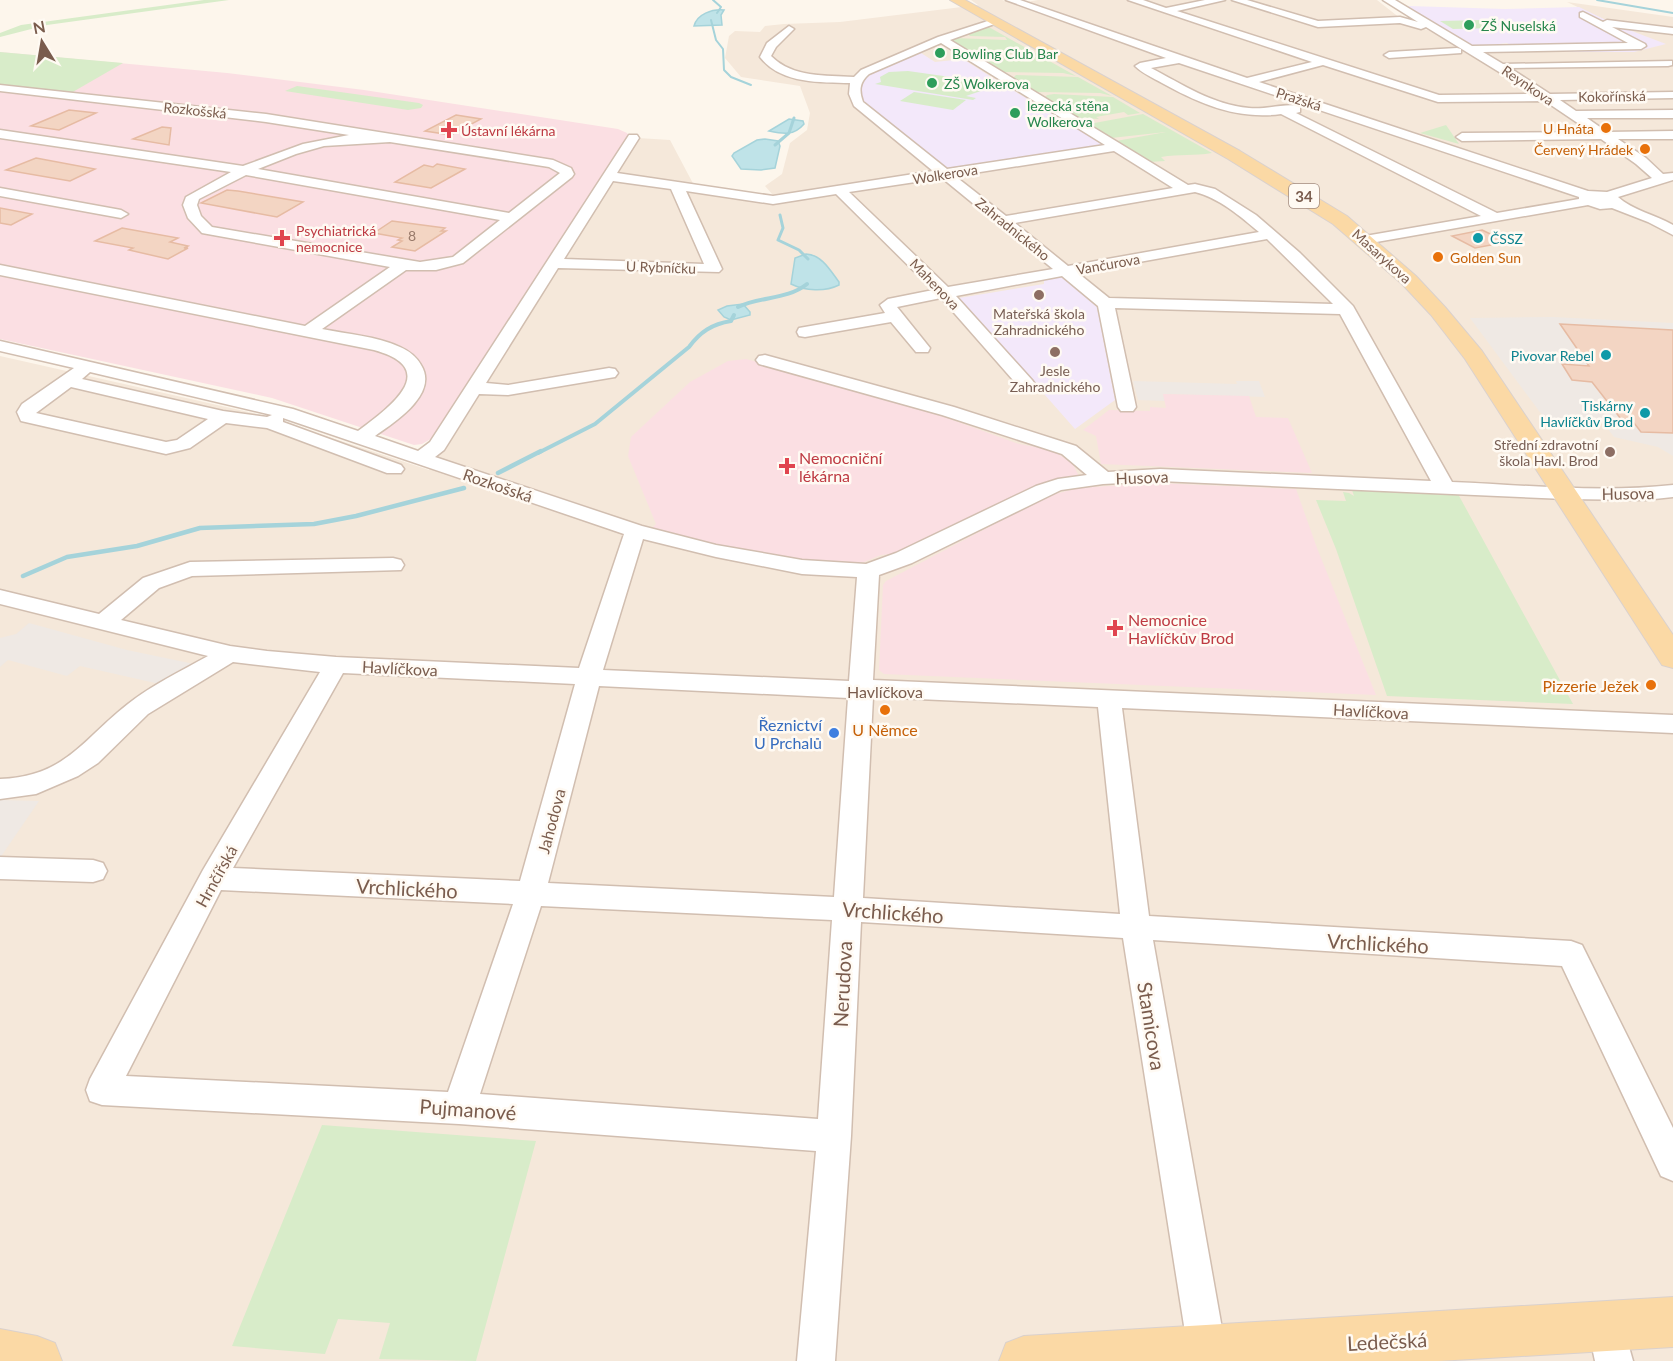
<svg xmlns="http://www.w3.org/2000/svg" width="1673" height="1361" viewBox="0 0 1673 1361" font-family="Lato,sans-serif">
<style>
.residential{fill:#f5e8da}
.industrial{fill:#efe9e4}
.education{fill:#f3e8fa}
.medical{fill:#fbdfe3}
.green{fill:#d8ecc9}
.water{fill:#bfe3e8;stroke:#a5d3da;stroke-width:1.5}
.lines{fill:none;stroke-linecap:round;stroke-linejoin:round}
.stream-far3{stroke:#a5d3da;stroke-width:2}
.stream-far2{stroke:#a5d3da;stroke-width:3}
.stream-far1{stroke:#a5d3da;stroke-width:4}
.stream{stroke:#a5d3da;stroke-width:4.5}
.building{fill:#f3d5c3;stroke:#e6bba3;stroke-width:1.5}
.minor-casing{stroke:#d1beb0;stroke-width:3}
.major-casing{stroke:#dad1cd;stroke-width:2}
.minor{fill:#fff;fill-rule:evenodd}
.major{fill:#fbd9a5;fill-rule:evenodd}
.leisure-dot{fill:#2e9e5b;stroke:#fffaf3;stroke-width:2}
.food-dot{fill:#e8710a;stroke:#fffaf3;stroke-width:2}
.health-dot{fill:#e0444e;stroke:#fffaf3;stroke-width:2}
.culture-dot{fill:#0f9aa8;stroke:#fffaf3;stroke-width:2}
.education-dot{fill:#8d6e63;stroke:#fffaf3;stroke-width:2}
.shop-dot{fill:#3f7fe0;stroke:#fffaf3;stroke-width:2}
.labels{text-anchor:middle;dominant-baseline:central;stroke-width:5;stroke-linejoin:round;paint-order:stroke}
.far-leisure-label{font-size:14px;fill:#27864d;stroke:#fffaf3;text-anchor:start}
.far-street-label{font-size:14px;fill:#7a5c4d;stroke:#fffaf3}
.far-food-label{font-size:14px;fill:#c56008;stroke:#fffaf3;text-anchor:end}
.far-health-label{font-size:14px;fill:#be3a42;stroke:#fffaf3;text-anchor:start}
.number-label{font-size:14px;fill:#987a6a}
.far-culture-label{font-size:14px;fill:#0d838f;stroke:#fffaf3;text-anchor:end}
.far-education-label{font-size:14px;fill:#785e54;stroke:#fffaf3}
.shield{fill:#fffaf3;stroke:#a28b7f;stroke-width:1.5}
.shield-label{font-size:15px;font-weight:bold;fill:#7a5c4d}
.health-label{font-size:16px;fill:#be3a42;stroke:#fffaf3;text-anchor:start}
.street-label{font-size:16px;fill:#7a5c4d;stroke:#fffaf3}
.food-label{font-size:16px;fill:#c56008;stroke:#fffaf3;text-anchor:end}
.shop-label{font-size:16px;fill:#366cbe;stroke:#fffaf3;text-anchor:end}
.near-street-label{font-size:20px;fill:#7a5c4d;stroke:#fffaf3}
</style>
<rect width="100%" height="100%" fill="#fdf6ec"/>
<!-- residential -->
<path class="residential" d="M 971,0 L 1002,0 L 1015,4 L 1038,0 L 1377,0 L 1405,22 L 1430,31 L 1466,52 L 1634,52 L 1616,25 L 1567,2 L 1673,17 L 1673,1361 L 0,1361 L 0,356 L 262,415 L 429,470 L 638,138 L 670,140 L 697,191 L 779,202 L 765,186 L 782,174 L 790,143 L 807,130 L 810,113 L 800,86 L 741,77 L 725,58 L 729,36 L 735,31 L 760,32 L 765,26 L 784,24 L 840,22 L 978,5 Z"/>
<!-- industrial -->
<g class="industrial">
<path d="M 1553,317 L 1673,323 L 1673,456 L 1658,447 L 1614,437 L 1601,420 L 1545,419 L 1470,318 Z"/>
<path d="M 1133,381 L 1237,384 L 1236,381 L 1259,381 L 1265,397 L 1163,394 L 1165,401 L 1138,400 Z"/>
<path d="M 29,623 L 127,650 L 194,664 L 164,685 L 80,666 L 67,676 L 8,660 L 0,667 L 0,638 L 16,634 Z"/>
<path d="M 0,800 L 39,801 L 0,858 Z"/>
</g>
<!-- education -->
<g class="education">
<path d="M 1409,6 L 1505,9 L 1579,7 L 1616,25 L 1666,44 L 1634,52 L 1522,52 L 1507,43 L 1473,47 L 1407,8 Z"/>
<path d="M 915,53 L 921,53 L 935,62 L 963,59 L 999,82 L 1007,83 L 1015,88 L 1014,91 L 1104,143 L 1102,146 L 1013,160 L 1000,160 L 1002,162 L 944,168 L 865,105 L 861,99 L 861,85 L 867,77 L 889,64 Z"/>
<path d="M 1062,277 L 1097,307 L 1115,400 L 1075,429 L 959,298 L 1044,284 L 1044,280 Z"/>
</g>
<!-- medical -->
<g class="medical">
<path d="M 0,52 L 227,73 L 364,90 L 618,129 L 627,133 L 629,136 L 434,437 L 422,444 L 414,445 L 272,398 L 0,339 Z"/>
<path d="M 746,359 L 914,406 L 1019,444 L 1052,450 L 1072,463 L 1079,476 L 1042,484 L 899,553 L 881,555 L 864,562 L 807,562 L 713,544 L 652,528 L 656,524 L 628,456 L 631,437 L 690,382 L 728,361 Z"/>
<path d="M 1163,394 L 1249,396 L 1256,417 L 1288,418 L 1312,473 L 1101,464 L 1096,436 L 1083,430 L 1109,410 L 1150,411 L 1150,407 L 1166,408 Z"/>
<path d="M 1156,483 L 1296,489 L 1317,548 L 1376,695 L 884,674 L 879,670 L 883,585 L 886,581 L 1048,496 L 1078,488 Z"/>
</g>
<!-- green -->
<g class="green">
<path d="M 204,0 L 229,0 L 47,25 L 0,37 L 0,33 L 21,25 Z"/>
<path d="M 1483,20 L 1497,28 L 1453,29 L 1440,21 Z"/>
<path d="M 987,26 L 1076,76 L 1063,73 L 1004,72 L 980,58 L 990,56 L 1037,57 L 1032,54 L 971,53 L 950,40 L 954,38 L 1007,40 L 1005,37 L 970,36 L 967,33 Z"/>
<path d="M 0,52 L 123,63 L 71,93 L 0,87 Z"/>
<path d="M 908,71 L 979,81 L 984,90 L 966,96 L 976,98 L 973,100 L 875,84 L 881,82 L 880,77 L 889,72 Z"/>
<path d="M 1016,75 L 1078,77 L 1112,96 L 1100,93 L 1037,92 L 1012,79 Z"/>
<path d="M 297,86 L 419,103 L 423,105 L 421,108 L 408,110 L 285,91 Z"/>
<path d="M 914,92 L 966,100 L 953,110 L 900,101 Z"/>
<path d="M 1054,94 L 1113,97 L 1140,113 L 1128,115 L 1124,112 L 1096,117 L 1099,119 L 1077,118 L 1044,98 L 1047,95 Z"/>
<path d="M 1143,114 L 1212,153 C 1194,156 1180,154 1161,157 L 1165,161 L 1149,162 L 1116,141 L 1166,132 L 1111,138 L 1089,124 Z"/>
<path d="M 1446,125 L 1459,144 L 1420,133 Z"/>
<path d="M 1352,490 L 1458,494 L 1573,704 L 1387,696 L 1336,549 L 1316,500 L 1346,501 L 1343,492 L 1349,493 L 1354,496 Z"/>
<path d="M 322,1125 L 536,1141 L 476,1361 L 379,1359 L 390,1323 L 338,1319 L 325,1354 L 232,1346 Z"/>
</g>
<!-- water -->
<g class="water">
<path d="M 724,10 L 721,15 L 722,25 L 694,26 C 697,14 712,9 724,10 Z"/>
<path d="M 789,119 L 803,121 L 804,124 C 794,136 783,134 769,131 Z"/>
<path d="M 765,139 L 778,141 L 780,146 L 775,168 L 761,170 L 741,169 L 732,156 L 734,153 L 757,140 Z"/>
<path d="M 806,254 C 822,255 830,270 839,282 L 839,285 C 825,292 805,291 791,284 L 795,258 Z"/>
<path d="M 743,304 L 750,312 L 750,315 L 731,320 L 724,317 L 718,310 L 727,306 Z"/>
</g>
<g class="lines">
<!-- stream-far3 -->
<g class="stream-far3">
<path d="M 713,0 L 721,7 L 717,13"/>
<path d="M 1597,0 L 1673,13"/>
<path d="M 711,20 L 716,40 L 723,49 L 724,70 L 731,77 L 751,85"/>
</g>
<!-- stream-far2 -->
<g class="stream-far2">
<path d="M 775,145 L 789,133 L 794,118"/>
<path d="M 780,215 L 783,228 L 778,240 L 799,250 L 808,259"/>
</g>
<!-- stream-far1 -->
<g class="stream-far1">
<path d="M 738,307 C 761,296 787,300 807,284"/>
<path d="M 538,453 L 595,424 L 689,347 C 700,332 712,324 731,321 L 734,315"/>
</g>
<!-- stream -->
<g class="stream">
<path d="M 498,473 L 541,451"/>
<path d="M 23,576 L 67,557 L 137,546 L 200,528 L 314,524 L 356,516 L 464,488"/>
</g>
</g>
<!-- building -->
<g class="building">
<path d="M 69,110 L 96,113 L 59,130 L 31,126 Z"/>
<path d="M 456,115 L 481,119 L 451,135 L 425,131 Z"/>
<path d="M 162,127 L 171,128 L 169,145 L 133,139 Z"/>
<path d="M 36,158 L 95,169 L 70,181 L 6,170 Z"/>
<path d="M 437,164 L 465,169 L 431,188 L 395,182 L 424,165 L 433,167 Z"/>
<path d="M 227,190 L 238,191 L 303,202 L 277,217 L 201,203 Z"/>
<path d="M 0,208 L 32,214 L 11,225 L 0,223 Z"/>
<path d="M 392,221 L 445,228 L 441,231 L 446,231 L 415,251 L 392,247 L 402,241 L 398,240 L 402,238 L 374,233 Z"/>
<path d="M 122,228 L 178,238 L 170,242 L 188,246 L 184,248 L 188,248 L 168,259 L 129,250 L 133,248 L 95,241 Z"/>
<path d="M 1482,230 L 1507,242 L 1475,248 L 1452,236 Z"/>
<path d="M 1560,324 L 1673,330 L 1673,433 L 1641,432 L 1631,419 L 1621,419 L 1592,382 L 1572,380 L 1562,364 L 1589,366 Z"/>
</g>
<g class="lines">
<defs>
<g id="minor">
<path d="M 1006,0 L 1020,0 L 1247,78 L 1312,62 L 1128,0 L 1143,0 L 1166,8 L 1205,0 L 1225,0 L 1177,11 L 1439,95 L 1535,94 L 1426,27 L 1421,29 L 1400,23 L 1318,27 L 1232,0 L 1247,0 L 1318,21 L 1400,17 L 1418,22 L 1383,0 L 1395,0 L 1472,46 L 1628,43 L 1580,17 L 1580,13 L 1583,12 L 1603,22 L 1607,20 L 1673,28 L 1673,34 L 1612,27 L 1645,44 L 1646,46 L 1641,49 L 1483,52 L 1503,64 L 1672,61 L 1672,65 L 1668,66 L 1510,68 L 1550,94 L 1673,92 L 1673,98 L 1560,100 L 1576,111 L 1673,110 L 1673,118 L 1587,118 L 1607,132 L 1673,131 L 1673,139 L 1618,139 L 1646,158 L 1663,174 L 1673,173 L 1673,180 L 1618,197 C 1632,210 1656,215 1673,225 L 1673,235 L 1648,222 L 1612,208 L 1600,209 L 1588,205 L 1365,244 L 1360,243 L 1358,240 L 1360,237 L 1365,236 L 1481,216 L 1281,114 C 1237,120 1200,104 1162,83 C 1153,78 1142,73 1135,66 L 1140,63 L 1166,58 ZM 1179,63 L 1579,197 L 1579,199 L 1497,213 L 1296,113 L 1300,112 L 1300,106 C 1284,103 1266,110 1249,108 C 1213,105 1182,84 1151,68 ZM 1323,65 L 1438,102 L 1545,101 L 1591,132 L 1462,133 L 1456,137 L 1462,141 L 1601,139 L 1636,164 L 1652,178 L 1607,192 L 1588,191 L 1259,82 Z"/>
<path d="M 991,20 L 1000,22 L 950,40 L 1188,185 L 1195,184 L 1215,189 L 1256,215 L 1300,253 L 1353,306 L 1452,482 C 1525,485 1600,493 1673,485 L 1673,497 L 1645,500 L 1565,499 L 1160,481 L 1103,484 L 1061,490 L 912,563 L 879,575 L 873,680 L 1673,715 L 1673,733 L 1122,708 L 1149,916 L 1571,941 L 1582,945 L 1673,1128 L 1673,1181 L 1661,1176 L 1562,966 L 1153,940 L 1226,1351 L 1222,1361 L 1192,1361 L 1188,1351 L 1123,938 L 861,922 L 851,1136 L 835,1361 L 797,1361 L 816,1151 L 459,1124 L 102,1105 L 90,1101 L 86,1090 L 90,1079 L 203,870 L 320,672 L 233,662 L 148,714 L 98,763 L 78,776 L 36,794 L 0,799 L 0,779 C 65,777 83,739 128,704 C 152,685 181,671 208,656 L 0,604 L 0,590 L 99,614 L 143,578 L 190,562 L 393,558 L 401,560 L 404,565 L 401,570 L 192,576 L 159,588 L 121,620 L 230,646 L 267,651 L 336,657 L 579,668 L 624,534 L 283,418 L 283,422 L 401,465 L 404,469 L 401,473 L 387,473 L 267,428 L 226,423 L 190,448 L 166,454 L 21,421 L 17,412 L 22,404 L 74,368 L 0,351 L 0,341 L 293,409 L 358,431 C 389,408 443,369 374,350 L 0,275 L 0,265 L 305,326 L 390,267 L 202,233 L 188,218 L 183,205 L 186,197 L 231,172 L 0,138 L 0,130 L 243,166 L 303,144 L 349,135 L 266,122 L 0,91 L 0,85 L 266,114 L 553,160 L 571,168 L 574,174 L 572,177 L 463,263 L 436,270 L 406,270 L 322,329 C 347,334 376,336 400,347 C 409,351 416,356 421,365 C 439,394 395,422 375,436 L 418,451 L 430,442 L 629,135 L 637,135 L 639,138 L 617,173 L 773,196 L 933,171 L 854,106 L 849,94 L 850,83 C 819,82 781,84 760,57 L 767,43 L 789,26 L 794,29 L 776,47 L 771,56 C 793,78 825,75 854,77 L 861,70 L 938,37 ZM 941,43 L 1105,145 L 947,169 L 863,102 C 859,91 859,83 869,74 ZM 390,142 L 549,167 L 560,173 L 509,213 L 258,169 L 296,154 L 324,146 ZM 1114,151 L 1173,188 L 1006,216 L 955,176 ZM 246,175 L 500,220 L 453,257 L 420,262 L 212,227 L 201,216 L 197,205 L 199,199 ZM 942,178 L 1053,269 L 948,287 L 849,192 ZM 613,181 L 671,189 L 704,264 L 564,259 ZM 686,191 L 773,204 L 836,194 L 933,290 L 888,299 L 880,305 L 885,313 L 799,328 L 797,332 L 799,336 L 805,337 L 891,322 L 916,352 L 928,352 L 930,348 L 897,307 L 941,298 L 1020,388 L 1032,388 L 1035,384 L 1032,380 L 956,296 L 1062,276 L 1098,306 L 1118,407 L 1121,411 L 1133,411 L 1136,407 L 1115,308 L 1340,314 L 1431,481 L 1160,469 L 1108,472 L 1076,446 L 954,407 L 765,355 L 759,356 L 756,360 L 759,364 L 942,415 L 1062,454 L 1087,475 L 1058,479 L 1036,486 L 896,553 L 866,564 L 802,560 L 716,545 L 642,526 L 435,457 L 444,450 L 479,394 L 508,395 L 609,378 L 615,377 L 618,373 L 615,369 L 609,368 L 508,385 L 486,383 L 558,268 L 719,272 L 722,269 ZM 1195,192 C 1219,198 1240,216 1259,232 L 1068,266 L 1015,223 ZM 1267,239 L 1333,304 L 1109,298 L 1078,273 ZM 90,372 L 272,415 L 267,417 L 223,411 L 82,379 ZM 71,387 L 208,419 L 177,440 L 166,442 L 36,413 ZM 643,539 L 716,557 L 802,574 L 857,577 L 849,681 L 603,670 ZM 343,673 L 575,684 L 520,881 L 233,868 ZM 599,686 L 848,698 L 834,897 L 548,883 ZM 873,697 L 1098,707 L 1120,914 L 863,898 ZM 221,890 L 513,904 L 448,1092 L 126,1076 ZM 541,906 L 832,920 L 818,1119 L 480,1094 Z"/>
<path d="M 1457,48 L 1461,49 L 1461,53 L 1389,58 L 1384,55 L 1389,52 Z"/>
<path d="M 0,188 L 121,210 L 128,214 L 121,218 L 0,196 Z"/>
<path d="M 0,857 L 93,860 L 103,863 L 107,871 L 103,879 L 93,882 L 0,879 Z"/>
<path d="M 1607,1309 L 1620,1315 L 1633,1361 L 1595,1361 L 1588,1328 L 1594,1315 Z"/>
</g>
<g id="major">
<path d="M 950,0 L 965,0 L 1240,151 L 1347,216 L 1416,276 L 1445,307 L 1482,351 L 1673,635 L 1673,668 L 1662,665 L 1465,359 L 1431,315 L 1402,284 L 1333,224 L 1228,159 Z"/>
<path d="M 1673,1297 L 1673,1347 L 1438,1361 L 999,1361 L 1006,1343 L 1024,1336 Z"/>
<path d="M 0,1329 L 37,1336 L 55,1343 L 62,1361 L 0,1361 Z"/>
</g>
</defs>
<!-- minor casing -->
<use href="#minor" class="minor-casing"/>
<!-- major casing -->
<use href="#major" class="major-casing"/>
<!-- minor -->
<use href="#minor" class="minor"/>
<!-- major -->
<use href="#major" class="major"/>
</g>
<!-- markers -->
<g class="leisure-dot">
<circle cx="1469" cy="25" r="6"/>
<circle cx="940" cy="53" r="6"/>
<circle cx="932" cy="83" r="6"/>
<circle cx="1015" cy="113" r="6"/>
</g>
<g class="food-dot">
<circle cx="1606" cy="128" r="6"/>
<circle cx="1645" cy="149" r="6"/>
<circle cx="1438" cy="257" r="6"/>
<circle cx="1651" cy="685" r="6"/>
<circle cx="885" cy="710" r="6"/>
</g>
<g class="health-dot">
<path d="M446 121h6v6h6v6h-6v6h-6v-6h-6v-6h6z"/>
<path d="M279 229h6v6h6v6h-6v6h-6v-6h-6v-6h6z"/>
<path d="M784 457h6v6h6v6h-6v6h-6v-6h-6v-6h6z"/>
<path d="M1112 619h6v6h6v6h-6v6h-6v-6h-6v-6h6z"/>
</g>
<g class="culture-dot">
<circle cx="1478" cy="238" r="6"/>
<circle cx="1606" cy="355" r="6"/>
<circle cx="1645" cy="413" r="6"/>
</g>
<g class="education-dot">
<circle cx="1039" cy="295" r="6"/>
<circle cx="1055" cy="352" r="6"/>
<circle cx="1610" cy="452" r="6"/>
</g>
<circle class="shop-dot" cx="834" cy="733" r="6"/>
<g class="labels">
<!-- far-leisure labels -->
<g class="far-leisure-label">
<text x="1481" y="25">ZŠ Nuselská</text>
<text x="952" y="53">Bowling Club Bar</text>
<text x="944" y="83">ZŠ Wolkerova</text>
<text x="1027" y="105">lezecká stěna<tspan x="1027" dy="16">Wolkerova</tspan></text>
</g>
<!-- far-street labels -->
<g class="far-street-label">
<text transform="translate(1528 85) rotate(34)">Reynkova</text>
<text transform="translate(1612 96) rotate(-1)">Kokořínská</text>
<text transform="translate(1299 99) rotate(18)">Pražská</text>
<text transform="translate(195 110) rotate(6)">Rozkošská</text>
<text transform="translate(945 174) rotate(-9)">Wolkerova</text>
<text transform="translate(1013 229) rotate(39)">Zahradnického</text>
<text transform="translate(1382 256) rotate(42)">Masarykova</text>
<text transform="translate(1108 264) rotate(-10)">Vančurova</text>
<text transform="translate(661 267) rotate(2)">U Rybníčku</text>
<text transform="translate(935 284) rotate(46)">Mahenova</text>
</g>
<!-- far-food labels -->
<g class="far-food-label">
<text x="1594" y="128">U Hnáta</text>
<text x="1633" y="149">Červený Hrádek</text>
<text x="1450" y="257" text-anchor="start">Golden Sun</text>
</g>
<!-- far-health labels -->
<g class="far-health-label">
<text x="461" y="130">Ústavní lékárna</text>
<text x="296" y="230">Psychiatrická<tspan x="296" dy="16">nemocnice</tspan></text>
</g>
<!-- number labels -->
<g class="number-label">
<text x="412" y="235">8</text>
</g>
<!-- far-culture labels -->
<g class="far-culture-label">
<text x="1490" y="238" text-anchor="start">ČSSZ</text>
<text x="1594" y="355">Pivovar Rebel</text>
<text x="1633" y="405">Tiskárny<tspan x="1633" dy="16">Havlíčkův Brod</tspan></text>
</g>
<!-- far-education labels -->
<g class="far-education-label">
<text x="1039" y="313">Mateřská škola<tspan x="1039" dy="16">Zahradnického</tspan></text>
<text x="1055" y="370">Jesle<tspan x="1055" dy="16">Zahradnického</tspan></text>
<text x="1598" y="444" text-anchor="end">Střední zdravotní<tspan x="1598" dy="16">škola Havl. Brod</tspan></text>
</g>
<!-- shield labels -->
<rect class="shield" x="1289" y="184" width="30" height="24" rx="4.5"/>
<g class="shield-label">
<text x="1304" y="196">34</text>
</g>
<!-- health labels -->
<g class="health-label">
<text x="799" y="457">Nemocniční<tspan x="799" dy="18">lékárna</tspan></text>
<text x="1128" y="619">Nemocnice<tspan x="1128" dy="18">Havlíčkův Brod</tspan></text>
</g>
<!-- street labels -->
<g class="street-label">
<text transform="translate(1142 477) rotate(-2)">Husova</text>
<text transform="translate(498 485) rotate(19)">Rozkošská</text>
<text transform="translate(1628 493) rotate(-1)">Husova</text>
<text transform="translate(400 668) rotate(3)">Havlíčkova</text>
<text x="885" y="691">Havlíčkova</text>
<text transform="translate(1371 711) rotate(3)">Havlíčkova</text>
<text transform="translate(551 821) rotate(-75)">Jahodova</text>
<text transform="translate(216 876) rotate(-61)">Hrnčířská</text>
</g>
<!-- food labels -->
<g class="food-label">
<text x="1639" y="685">Pizzerie Ježek</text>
<text x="885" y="729" text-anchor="middle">U Němce</text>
</g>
<!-- shop labels -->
<g class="shop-label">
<text x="822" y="724">Řeznictví<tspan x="822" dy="18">U Prchalů</tspan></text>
</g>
<!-- near-street labels -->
<g class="near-street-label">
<text transform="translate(407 888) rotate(3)">Vrchlického</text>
<text transform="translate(893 912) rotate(4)">Vrchlického</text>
<text transform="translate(1378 943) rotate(3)">Vrchlického</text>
<text transform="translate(842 984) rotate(-87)">Nerudova</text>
<text transform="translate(1152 1026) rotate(81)">Stamicova</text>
<text transform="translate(468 1109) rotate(4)">Pujmanové</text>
<text transform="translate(1387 1341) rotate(-3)">Ledečská</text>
</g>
</g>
<!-- north arrow -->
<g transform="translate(42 42) rotate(349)" stroke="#fffaf3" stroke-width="4.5" paint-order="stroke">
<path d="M0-4.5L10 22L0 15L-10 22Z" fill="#7a5c4d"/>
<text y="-9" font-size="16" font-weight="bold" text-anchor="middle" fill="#7a5c4d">N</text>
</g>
</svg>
